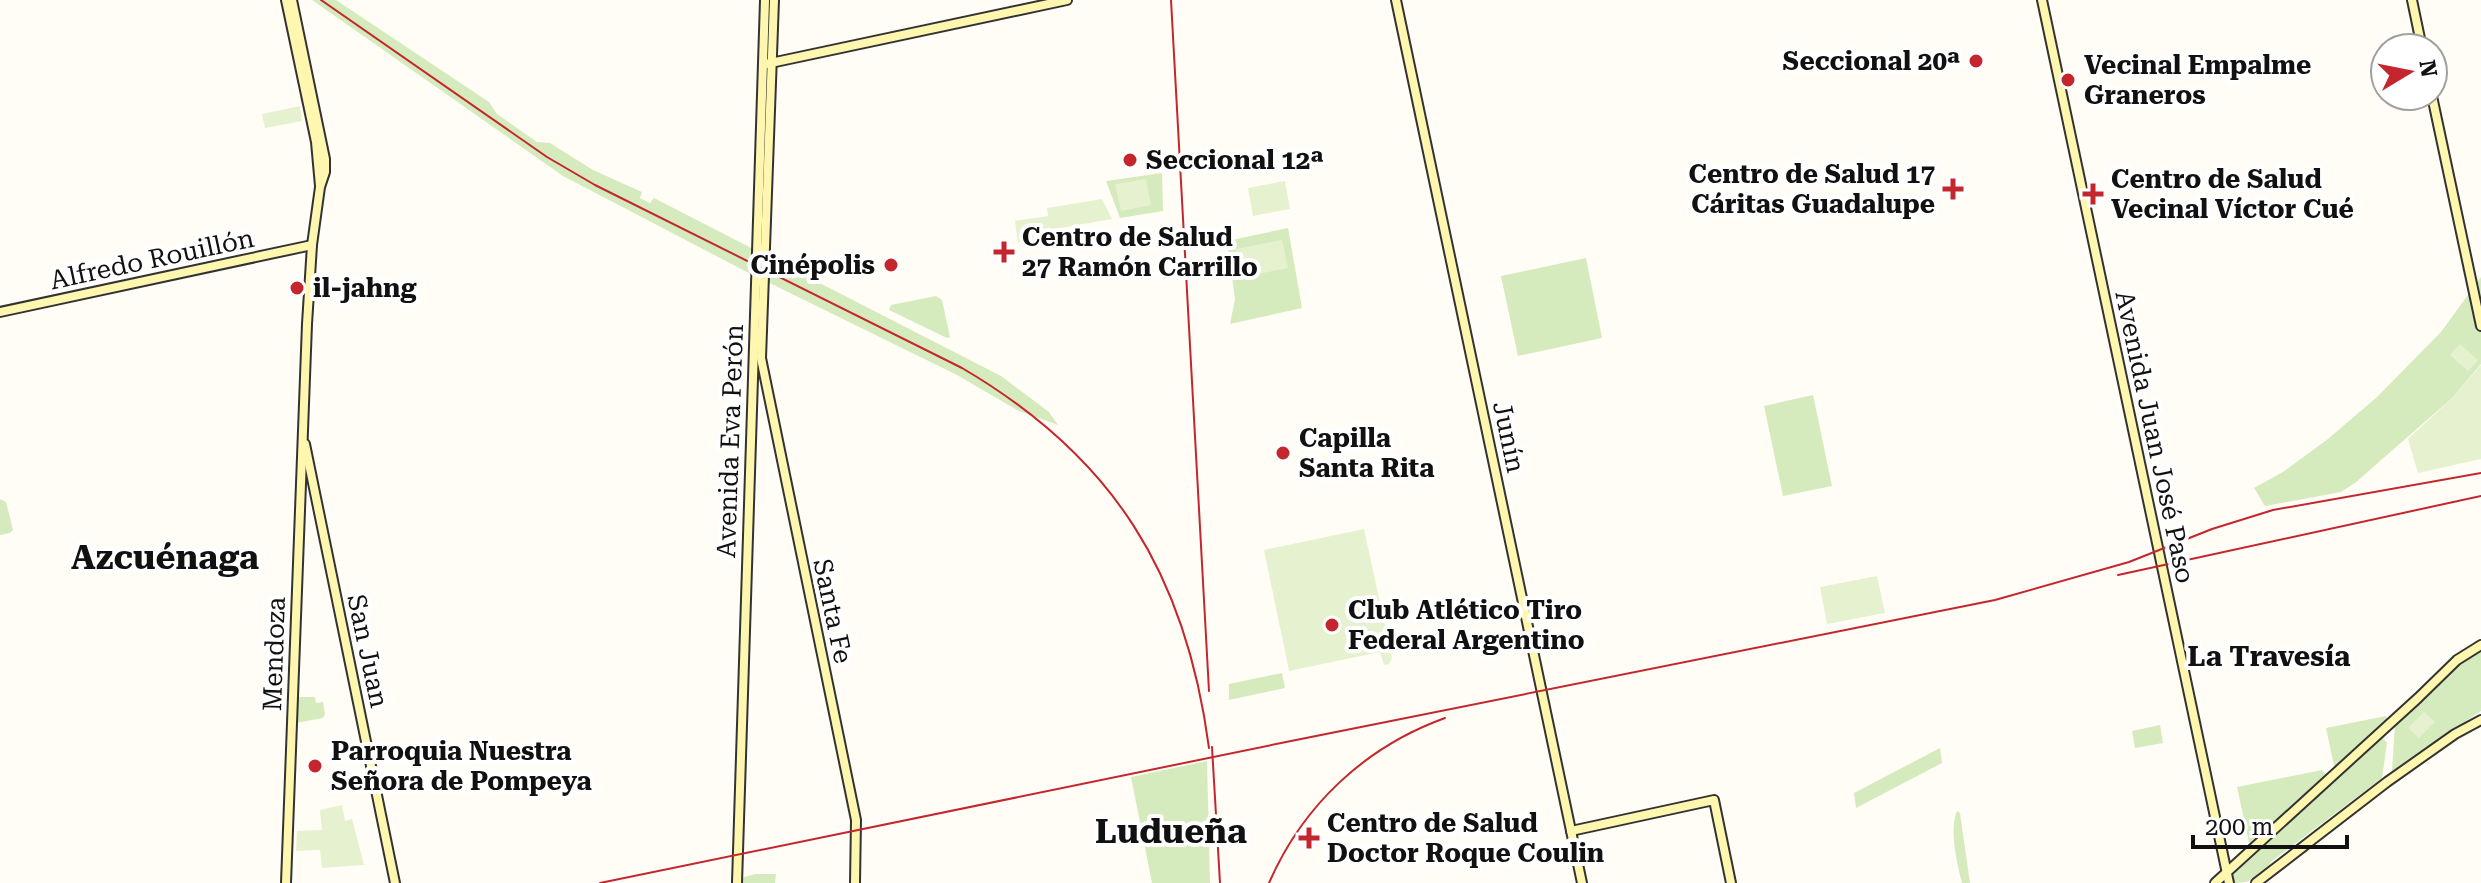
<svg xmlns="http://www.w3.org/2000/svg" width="2481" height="883" viewBox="0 0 2481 883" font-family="'Roboto Serif',serif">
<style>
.green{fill:#d5ebbd}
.pitch{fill:#e6f2cf}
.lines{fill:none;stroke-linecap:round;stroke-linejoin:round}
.secondary-casing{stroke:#333;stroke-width:12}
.secondary{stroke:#fff6b0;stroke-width:8}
.rail{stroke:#c4262e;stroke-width:2}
.poi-dot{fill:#c4262e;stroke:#fff;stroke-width:3}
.labels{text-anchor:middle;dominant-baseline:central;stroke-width:8;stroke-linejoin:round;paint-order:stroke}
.poi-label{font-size:26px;font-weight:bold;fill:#111;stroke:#fff;text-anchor:start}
.street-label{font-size:26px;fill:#111;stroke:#fff}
.neighbourhood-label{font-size:28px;font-weight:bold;fill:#111;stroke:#fff}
.district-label{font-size:34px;font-weight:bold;fill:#111;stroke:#fff}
</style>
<rect width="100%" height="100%" fill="#fffdf5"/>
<!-- green -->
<g class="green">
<path d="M 312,0 L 336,0 L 489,102 L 497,114 L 537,142 L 550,143 L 593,170 L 642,192 L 640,198 L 650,203 L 654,198 L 1001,376 L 1049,412 L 1058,425 L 1019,411 L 957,375 L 745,271 L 563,176 Z"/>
<path d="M 1162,173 L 1163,211 L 1120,218 L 1106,181 Z"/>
<path d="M 1288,228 L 1302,308 L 1230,324 L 1235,299 L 1227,241 Z"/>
<path d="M 1586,258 L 1602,338 L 1518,356 L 1501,276 Z"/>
<path d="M 2481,277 L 2481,364 L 2452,398 L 2355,483 L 2341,492 L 2265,506 L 2254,488 L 2283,472 L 2328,439 L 2377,397 L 2441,332 Z"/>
<path d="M 936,296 L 942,300 L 950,337 L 947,338 L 889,310 L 891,305 Z"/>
<path d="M 1813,395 L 1832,486 L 1783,496 L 1764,406 Z"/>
<path d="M 0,499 L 6,502 L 13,530 L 10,533 L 0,535 Z"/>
<path d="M 2481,650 L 2481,711 L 2392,771 L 2395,723 L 2457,664 Z"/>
<path d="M 1282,673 L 1285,688 L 1229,700 L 1229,684 Z"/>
<path d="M 297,697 L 315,697 L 316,703 L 323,702 L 325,714 L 323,718 L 296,723 Z"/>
<path d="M 2386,716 L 2387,719 L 2339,765 L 2334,766 L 2326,728 Z"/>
<path d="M 2160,725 L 2163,743 L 2135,748 L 2132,731 Z"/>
<path d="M 2382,737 L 2387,743 L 2382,778 L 2272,861 C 2262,876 2252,883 2234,883 L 2234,872 Z"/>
<path d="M 1940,748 L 1942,763 L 1856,808 L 1854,793 Z"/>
<path d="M 1207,761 L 1210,883 L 1152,883 L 1131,777 Z"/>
<path d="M 2322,770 L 2326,775 L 2249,843 L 2237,787 Z"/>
<path d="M 1957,811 L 1960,813 L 1970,883 L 1962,883 C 1957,862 1949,831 1957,811 Z"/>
<path d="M 756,874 L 776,874 L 775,883 L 741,883 L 744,877 Z"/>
</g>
<!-- pitch -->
<g class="pitch">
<path d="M 300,106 L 302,121 L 265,128 L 262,114 Z"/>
<path d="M 1146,179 L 1151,205 L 1121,211 L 1115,184 Z"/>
<path d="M 1285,181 L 1290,209 L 1253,216 L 1248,188 Z"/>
<path d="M 1102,199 L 1112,219 L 1055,229 L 1055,236 L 1018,243 L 1015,221 L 1048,216 L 1047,208 Z"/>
<path d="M 1282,240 L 1288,268 L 1242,277 L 1236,249 Z"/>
<path d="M 2460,344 L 2478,360 L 2468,371 L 2450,355 Z"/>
<path d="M 2481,365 L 2481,459 L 2418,473 L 2408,439 L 2452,398 Z"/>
<path d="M 1364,529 L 1392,658 L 1389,664 L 1384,665 L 1380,652 L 1289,671 L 1264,550 Z"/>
<path d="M 1877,576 L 1885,613 L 1827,624 L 1820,587 Z"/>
<path d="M 2424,712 L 2435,722 L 2419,738 L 2408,728 Z"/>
<path d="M 342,805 L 345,821 L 352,819 L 364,865 L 322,868 L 320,850 L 296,851 L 297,831 L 322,830 L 320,810 Z"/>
</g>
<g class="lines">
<defs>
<g id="secondary">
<path d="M 286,0 L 316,142 L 320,186"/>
<path d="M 774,0 L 761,358 L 856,820 L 855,883"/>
<path d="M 1396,0 L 1582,883"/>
<path d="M 2042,0 L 2229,883"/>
<path d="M 2412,0 L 2422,48"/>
<path d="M 766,64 L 1067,0"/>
<path d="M 2432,96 L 2481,326"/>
<path d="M 0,312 L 312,245"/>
<path d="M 305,444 L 395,883"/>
<path d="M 1571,831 L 1714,800 L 1731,883"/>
<path d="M 286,883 L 307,324 L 312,245 L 320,187 L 325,172 L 325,159 L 292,0"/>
<path d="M 737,883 L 765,0"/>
<path d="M 2215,883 L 2418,698 L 2457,660 L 2481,645"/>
<path d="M 2256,883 L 2387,782 L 2455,734 L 2481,720"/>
</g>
</defs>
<!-- secondary casing -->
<use href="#secondary" class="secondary-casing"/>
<!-- secondary -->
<use href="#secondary" class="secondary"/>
<!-- rail -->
<g class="rail">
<path d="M 321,0 L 547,157 L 595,185 L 962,368 C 1114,457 1186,574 1209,748"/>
<path d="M 1171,0 L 1209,691"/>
<path d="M 2118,575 L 2481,496"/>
<path d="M 1212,747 L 1220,883"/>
<path d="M 600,883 L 1296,740 L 1995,600 L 2129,562 L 2212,529 L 2273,510 L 2481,473"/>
<path d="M 1269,883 C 1303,805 1365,747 1445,718"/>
</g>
</g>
<!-- markers -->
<g class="poi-dot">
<circle cx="1976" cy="61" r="8"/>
<circle cx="2068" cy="80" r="8"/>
<circle cx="1130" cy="160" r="8"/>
<path d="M1949 177h8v8h8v8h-8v8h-8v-8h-8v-8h8z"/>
<path d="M2089 182h8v8h8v8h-8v8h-8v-8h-8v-8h8z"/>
<path d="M1000 240h8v8h8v8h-8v8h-8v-8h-8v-8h8z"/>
<circle cx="891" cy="265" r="8"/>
<circle cx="297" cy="288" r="8"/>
<circle cx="1283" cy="453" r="8"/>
<circle cx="1332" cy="625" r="8"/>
<circle cx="315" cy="766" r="8"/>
<path d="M1305 826h8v8h8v8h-8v8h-8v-8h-8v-8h8z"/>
</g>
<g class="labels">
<!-- poi labels -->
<g class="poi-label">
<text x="1960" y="61" text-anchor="end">Seccional 20ª</text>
<text x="2084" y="65">Vecinal Empalme<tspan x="2084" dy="30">Graneros</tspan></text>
<text x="1146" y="160">Seccional 12ª</text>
<text x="1935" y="174" text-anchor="end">Centro de Salud 17<tspan x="1935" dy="30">Cáritas Guadalupe</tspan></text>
<text x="2111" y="179">Centro de Salud<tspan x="2111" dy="30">Vecinal Víctor Cué</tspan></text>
<text x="1022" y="237">Centro de Salud<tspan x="1022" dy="30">27 Ramón Carrillo</tspan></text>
<text x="875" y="265" text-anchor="end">Cinépolis</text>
<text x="313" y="288">il-jahng</text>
<text x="1299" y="438">Capilla<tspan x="1299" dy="30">Santa Rita</tspan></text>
<text x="1348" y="610">Club Atlético Tiro<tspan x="1348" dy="30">Federal Argentino</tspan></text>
<text x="331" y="751">Parroquia Nuestra<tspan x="331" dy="30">Señora de Pompeya</tspan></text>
<text x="1327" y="823">Centro de Salud<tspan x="1327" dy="30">Doctor Roque Coulin</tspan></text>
</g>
<!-- street labels -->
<g class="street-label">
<text transform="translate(152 259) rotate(-12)">Alfredo Rouillón</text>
<text transform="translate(1509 437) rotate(78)">Junín</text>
<text transform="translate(2155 437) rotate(78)">Avenida Juan José Paso</text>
<text transform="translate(730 441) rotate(-88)">Avenida Eva Perón</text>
<text transform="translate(833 611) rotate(78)">Santa Fe</text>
<text transform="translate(368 651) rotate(78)">San Juan</text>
<text transform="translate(274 654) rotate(-88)">Mendoza</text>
</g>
<!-- neighbourhood labels -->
<g class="neighbourhood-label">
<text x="2269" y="656">La Travesía</text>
</g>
<!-- district labels -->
<g class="district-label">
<text x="165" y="557">Azcuénaga</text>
<text x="1171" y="831">Ludueña</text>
</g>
</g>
<!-- north arrow -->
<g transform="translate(2409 72) rotate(80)"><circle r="38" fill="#ffffff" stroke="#a0a0a0" stroke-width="2"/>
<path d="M0-6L14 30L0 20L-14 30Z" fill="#c4262e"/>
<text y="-12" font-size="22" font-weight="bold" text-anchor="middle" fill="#111111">N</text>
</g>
<!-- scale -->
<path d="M2193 835v12h154v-12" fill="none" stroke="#111111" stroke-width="4"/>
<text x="2205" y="835" font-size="24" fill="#111111" stroke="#ffffff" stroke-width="6" paint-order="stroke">200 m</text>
</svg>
